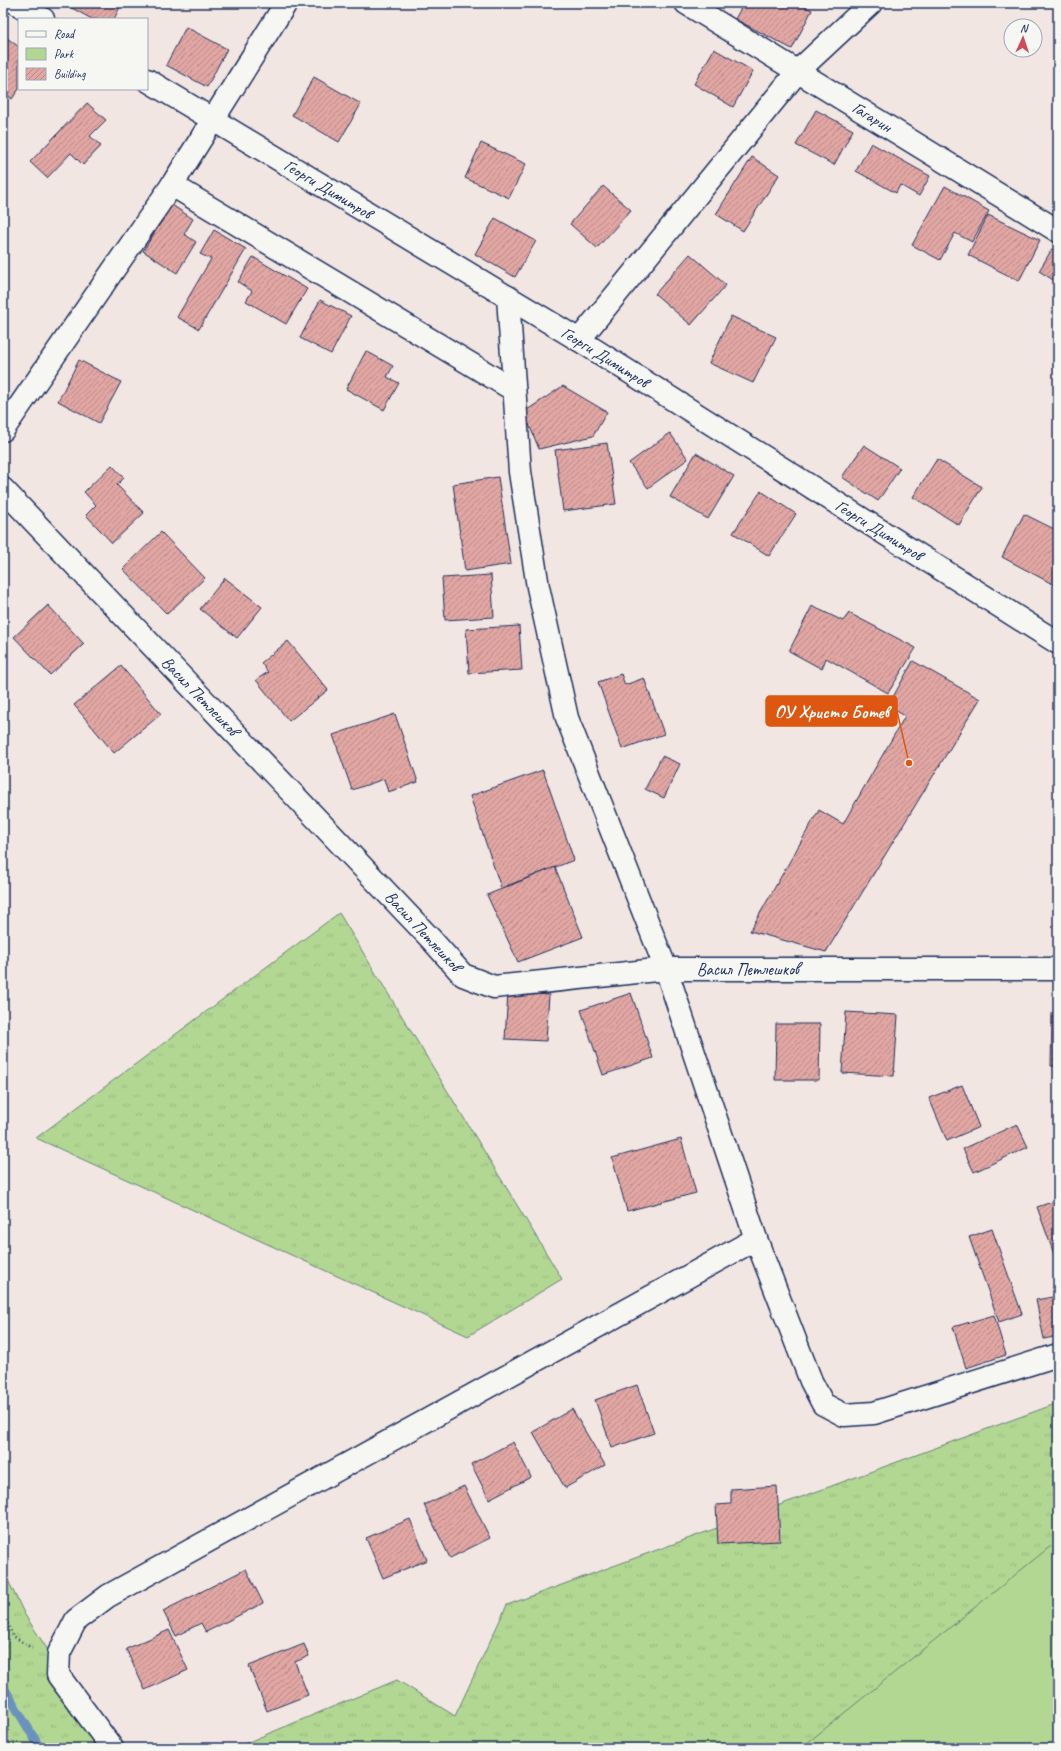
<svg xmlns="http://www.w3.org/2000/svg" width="1061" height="1751" viewBox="0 0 1061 1751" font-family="Caveat,sans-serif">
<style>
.grass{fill:url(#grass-tufts);stroke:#668378}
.park{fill:#b2d792;stroke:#668378}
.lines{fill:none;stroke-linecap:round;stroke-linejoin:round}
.stream{stroke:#6a92be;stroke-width:9}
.building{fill:url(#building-hatch);stroke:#1b2f5e}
.minor-casing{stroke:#1b2f5e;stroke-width:25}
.path{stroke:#1b2f5e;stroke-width:2.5;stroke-dasharray:1 3;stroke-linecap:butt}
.minor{stroke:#f6f6f2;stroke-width:22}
.labels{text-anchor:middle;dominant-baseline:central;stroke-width:3;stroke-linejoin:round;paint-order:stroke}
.street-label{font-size:17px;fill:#1b2f5e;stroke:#f6f6f2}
.leader{fill:none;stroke:#de5710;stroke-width:1.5}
.callout-dot{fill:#de5710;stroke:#f6f6f2;stroke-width:1.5}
.callout{fill:#de5710;stroke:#de5710;stroke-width:1.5}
.callout-label{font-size:18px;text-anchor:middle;font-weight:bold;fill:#fff}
</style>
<defs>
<pattern id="grass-tufts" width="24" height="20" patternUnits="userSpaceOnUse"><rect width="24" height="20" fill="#b2d792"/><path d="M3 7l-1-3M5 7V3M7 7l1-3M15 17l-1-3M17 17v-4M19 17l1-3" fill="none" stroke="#98b980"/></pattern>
<pattern id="building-hatch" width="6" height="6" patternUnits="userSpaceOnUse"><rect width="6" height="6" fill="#e2a7a3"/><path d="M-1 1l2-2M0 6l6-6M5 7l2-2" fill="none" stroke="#b68888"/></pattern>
</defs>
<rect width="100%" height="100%" fill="#f2e6e2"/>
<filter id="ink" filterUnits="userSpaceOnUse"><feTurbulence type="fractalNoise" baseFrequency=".025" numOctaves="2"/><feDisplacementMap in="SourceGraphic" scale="8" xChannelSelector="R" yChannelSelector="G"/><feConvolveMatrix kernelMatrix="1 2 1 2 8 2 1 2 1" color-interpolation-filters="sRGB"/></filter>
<g filter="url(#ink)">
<!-- grass -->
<g class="grass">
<path d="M 339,913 L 562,1279 L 468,1336 L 36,1138 Z"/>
<path d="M 1058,1403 L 1058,1748 L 234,1748 L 397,1680 L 455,1716 L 507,1605 Z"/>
<path d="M 3,1570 L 25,1615 L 112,1748 L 3,1748 Z"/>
</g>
<!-- park -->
<path class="park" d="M 1052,1545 L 1058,1553 L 1058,1748 L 801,1748 Z"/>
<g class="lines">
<!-- stream -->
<path class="stream" d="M 3,1686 L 40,1748"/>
</g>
<!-- building -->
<g class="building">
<path d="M 70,3 L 122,3 L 114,19 L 92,19 L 68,6 Z"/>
<path d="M 744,3 L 798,3 L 812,10 L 792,49 L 735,19 Z"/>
<path d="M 186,27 L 227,49 L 207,87 L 166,65 Z"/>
<path d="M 3,35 L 19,47 L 19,89 L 12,99 L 3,92 Z"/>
<path d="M 714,49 L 753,71 L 733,107 L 694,84 Z"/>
<path d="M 314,77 L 361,104 L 339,142 L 292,115 Z"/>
<path d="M 87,103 L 106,120 L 90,136 L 101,146 L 83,165 L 71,153 L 47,178 L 30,162 Z"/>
<path d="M 816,110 L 853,130 L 834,165 L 796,145 Z"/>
<path d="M 481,143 L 526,164 L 509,198 L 465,178 Z"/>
<path d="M 871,143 L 930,176 L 919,196 L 900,185 L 896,193 L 856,171 Z"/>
<path d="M 752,157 L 779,175 L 743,231 L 716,214 Z"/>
<path d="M 603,186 L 631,210 L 597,248 L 570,224 Z"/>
<path d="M 945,186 L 989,211 L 972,242 L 955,233 L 940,260 L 912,245 Z"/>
<path d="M 172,205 L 193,219 L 184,234 L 196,242 L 177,273 L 143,251 Z"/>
<path d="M 988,215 L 1040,240 L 1019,281 L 968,255 Z"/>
<path d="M 495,218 L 536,241 L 515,277 L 475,254 Z"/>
<path d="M 214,230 L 246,249 L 199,329 L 177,317 L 211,259 L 200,254 Z"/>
<path d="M 1052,249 L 1058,253 L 1058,283 L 1039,271 Z"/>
<path d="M 690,254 L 726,285 L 691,325 L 655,294 Z"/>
<path d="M 253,257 L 307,289 L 286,324 L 246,301 L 252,291 L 238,282 Z"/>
<path d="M 320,300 L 351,316 L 331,354 L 300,338 Z"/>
<path d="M 731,316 L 776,337 L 753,383 L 709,363 Z"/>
<path d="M 366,351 L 393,366 L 387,377 L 399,383 L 384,410 L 346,389 Z"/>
<path d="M 79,360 L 121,382 L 99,423 L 58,401 Z"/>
<path d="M 563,386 L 607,412 L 593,436 L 539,449 L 524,412 Z"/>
<path d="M 670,433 L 688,459 L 648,488 L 629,463 Z"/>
<path d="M 607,443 L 616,504 L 563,511 L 555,450 Z"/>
<path d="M 864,445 L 900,468 L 878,501 L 842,477 Z"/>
<path d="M 696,453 L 734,476 L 708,519 L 670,497 Z"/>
<path d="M 937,459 L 982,487 L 959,525 L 913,497 Z"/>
<path d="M 112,465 L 124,478 L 117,485 L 144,513 L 112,543 L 86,515 L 96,505 L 84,492 Z"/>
<path d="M 498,477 L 511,564 L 465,571 L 453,484 Z"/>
<path d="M 761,491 L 796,514 L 769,556 L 733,533 Z"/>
<path d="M 1024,514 L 1058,531 L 1058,587 L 1002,557 Z"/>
<path d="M 161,532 L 205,578 L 167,614 L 123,569 Z"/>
<path d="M 491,575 L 494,617 L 445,620 L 442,578 Z"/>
<path d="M 225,578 L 262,607 L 237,638 L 200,609 Z"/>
<path d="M 48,605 L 84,644 L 50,675 L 14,637 Z"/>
<path d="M 812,606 L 843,621 L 849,613 L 916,648 L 888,693 L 826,658 L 822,669 L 789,651 Z"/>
<path d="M 519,626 L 522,670 L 469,673 L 466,629 Z"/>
<path d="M 288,641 L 328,690 L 289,721 L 256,680 L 268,672 L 261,663 Z"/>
<path d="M 913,661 L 980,699 L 826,952 L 750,931 L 819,810 L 843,824 L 905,716 L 888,706 Z"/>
<path d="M 121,666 L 161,714 L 114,753 L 74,705 Z"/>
<path d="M 621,674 L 625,685 L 644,678 L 664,734 L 622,749 L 598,682 Z"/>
<path d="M 395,714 L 418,782 L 388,792 L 384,779 L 352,790 L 333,735 Z"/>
<path d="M 662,756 L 680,764 L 664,798 L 645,789 Z"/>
<path d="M 543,770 L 574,860 L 501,888 L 470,796 Z"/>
<path d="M 555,867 L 583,937 L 518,962 L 487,895 Z"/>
<path d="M 508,992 L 549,995 L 546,1041 L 505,1039 Z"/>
<path d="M 631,993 L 653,1058 L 603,1075 L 581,1010 Z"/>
<path d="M 846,1012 L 898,1015 L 894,1076 L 842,1073 Z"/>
<path d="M 1052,1013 L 1058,1013 L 1058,1066 L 1051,1066 Z"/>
<path d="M 776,1024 L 820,1024 L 819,1080 L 775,1080 Z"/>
<path d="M 962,1085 L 979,1127 L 947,1141 L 929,1098 Z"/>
<path d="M 1017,1124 L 1028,1147 L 974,1172 L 963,1149 Z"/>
<path d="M 681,1139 L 696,1193 L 627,1211 L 612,1158 Z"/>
<path d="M 1058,1200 L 1058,1265 L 1037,1207 Z"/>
<path d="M 992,1229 L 1022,1314 L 999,1322 L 969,1237 Z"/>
<path d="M 1058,1296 L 1058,1336 L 1044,1339 L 1036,1300 Z"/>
<path d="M 994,1315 L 1006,1355 L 966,1368 L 953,1327 Z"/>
<path d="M 637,1385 L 654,1433 L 612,1448 L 595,1400 Z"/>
<path d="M 572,1409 L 605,1465 L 565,1488 L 533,1432 Z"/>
<path d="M 513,1442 L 531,1477 L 489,1499 L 471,1464 Z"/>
<path d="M 464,1486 L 490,1538 L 450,1558 L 424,1505 Z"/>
<path d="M 777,1486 L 780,1541 L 718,1544 L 716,1505 L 731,1504 L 731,1489 Z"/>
<path d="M 410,1519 L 427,1560 L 383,1578 L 366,1538 Z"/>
<path d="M 246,1569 L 263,1603 L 206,1632 L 201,1623 L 176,1636 L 163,1611 Z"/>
<path d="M 169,1630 L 188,1670 L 145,1690 L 126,1649 Z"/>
<path d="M 304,1644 L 309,1656 L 295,1662 L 308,1695 L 267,1711 L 249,1666 Z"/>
</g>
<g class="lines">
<defs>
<g id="minor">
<path d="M 16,3 L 43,19"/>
<path d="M 686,3 L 1058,231"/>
<path d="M 147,80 L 579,340 L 1058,643"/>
<path d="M 172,185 L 514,390"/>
<path d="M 508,297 L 520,472 L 538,587 L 567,718 L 666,969 L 756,1239 L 811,1381 L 823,1404 L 844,1415 L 874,1413 L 1058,1355"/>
<path d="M 579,340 L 798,71 L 871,3"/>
<path d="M 3,430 L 172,185 L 286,3"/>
<path d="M 3,489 L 430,938 L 463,975 L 494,987 L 666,969 L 1058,969"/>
<path d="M 112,1748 L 58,1675 L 59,1653 L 76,1620 L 108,1596 L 756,1239"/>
</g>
</defs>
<!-- minor casing -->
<use href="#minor" class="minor-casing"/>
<!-- path -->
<path class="path" d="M 3,1612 L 13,1636 L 33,1649"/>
<!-- minor -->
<use href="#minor" class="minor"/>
</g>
</g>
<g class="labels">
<!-- street labels -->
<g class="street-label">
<text transform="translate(872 117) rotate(32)">Гагарин</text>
<text transform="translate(328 189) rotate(31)">Георги Димитров</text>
<text transform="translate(605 357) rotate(32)">Георги Димитров</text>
<text transform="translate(879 530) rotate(32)">Георги Димитров</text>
<text transform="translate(200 696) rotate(46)">Васил Петлешков</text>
<text transform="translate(423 931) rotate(47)">Васил Петлешков</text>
<text x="748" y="969">Васил Петлешков</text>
</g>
</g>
<!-- callouts -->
<path class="leader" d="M909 763L897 711"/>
<circle class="callout-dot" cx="909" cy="763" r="4"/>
<rect class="callout" x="766" y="696" width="131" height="30" rx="4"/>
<g class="callout-label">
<text x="832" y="718">ОУ Христо Ботев</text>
</g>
<!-- margin -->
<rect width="1061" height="1751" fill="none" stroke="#f6f6f2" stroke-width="16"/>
<rect x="8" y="8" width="1045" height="1735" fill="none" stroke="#1b2f5e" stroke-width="1.5" filter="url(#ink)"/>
<!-- legend -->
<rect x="18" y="18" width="130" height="72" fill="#f6f6f2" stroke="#9ea6b7"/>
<rect x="26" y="31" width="20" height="6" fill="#f6f6f2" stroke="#9ea6b7"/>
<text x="54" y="38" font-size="12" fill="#1b2f5e">Road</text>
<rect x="26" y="48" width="20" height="12" fill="#b2d792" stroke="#9ea6b7"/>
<text x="54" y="58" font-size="12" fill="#1b2f5e">Park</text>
<rect x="26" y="68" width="20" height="12" fill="url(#building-hatch)" stroke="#9ea6b7"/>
<text x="54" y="78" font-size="12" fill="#1b2f5e">Building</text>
<!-- north arrow -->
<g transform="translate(1023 38) rotate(3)"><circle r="19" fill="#f6f6f2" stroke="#9ea6b7"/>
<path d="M0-3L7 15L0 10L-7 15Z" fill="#d1495b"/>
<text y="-6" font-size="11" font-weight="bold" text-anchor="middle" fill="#1b2f5e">N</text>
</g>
</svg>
